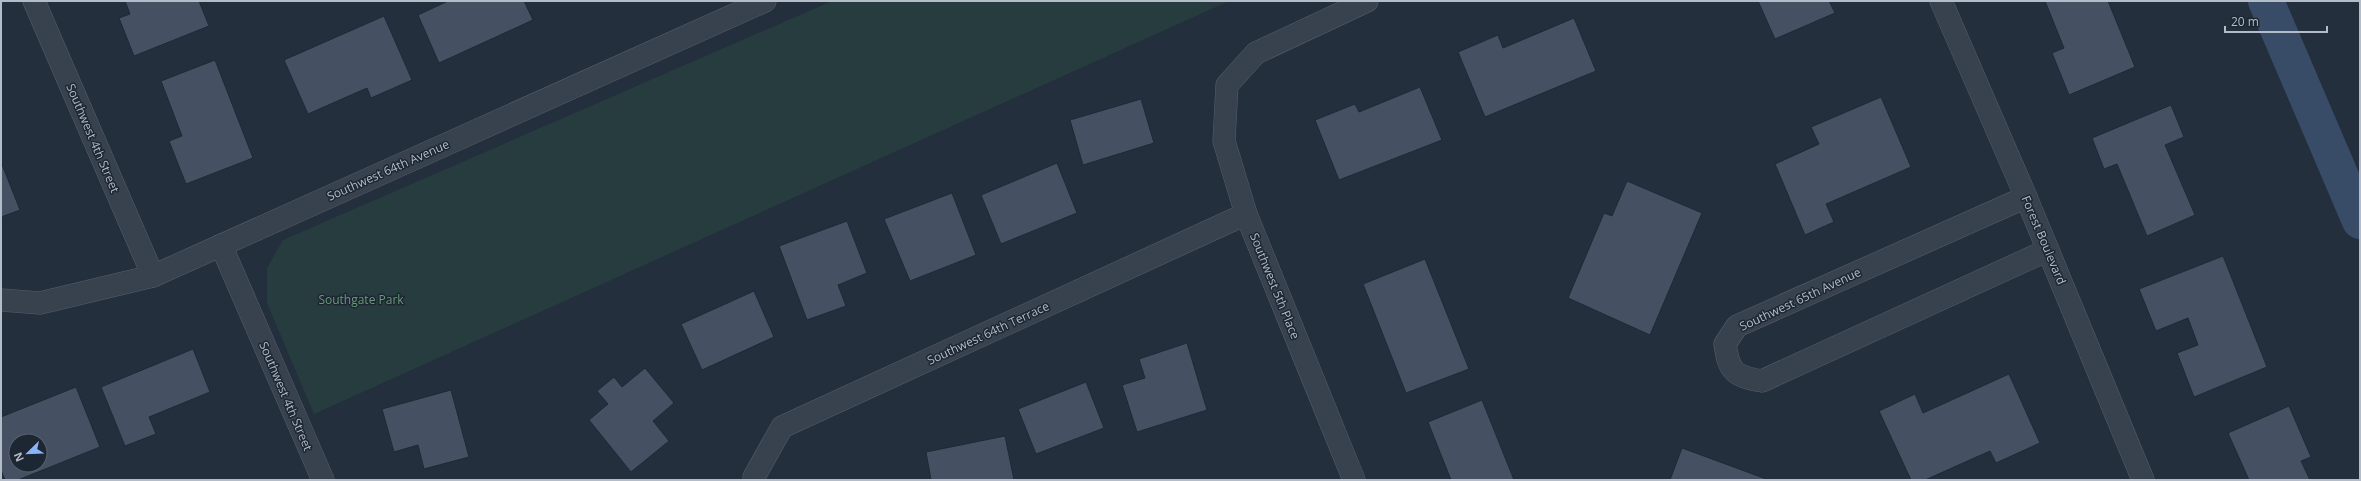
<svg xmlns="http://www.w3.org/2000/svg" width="2361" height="481" viewBox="0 0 2361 481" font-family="'Open Sans',sans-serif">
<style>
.green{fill:#263c3f}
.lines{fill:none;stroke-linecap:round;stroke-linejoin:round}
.canal{stroke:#394c67;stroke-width:36}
.building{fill:#455162;stroke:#1f2835;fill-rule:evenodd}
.minor-casing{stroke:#565f6c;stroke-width:23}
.minor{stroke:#38414e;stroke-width:22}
.labels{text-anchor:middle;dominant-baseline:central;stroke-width:3;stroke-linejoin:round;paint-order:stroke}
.street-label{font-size:12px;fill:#b4bcc9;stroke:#1d2633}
.park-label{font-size:12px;fill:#6b9a76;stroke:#1d2633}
</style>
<rect width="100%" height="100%" fill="#242f3e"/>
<!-- green -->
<path class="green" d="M 832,1 L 1229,1 L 314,414 L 267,303 L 267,268 L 283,240 Z"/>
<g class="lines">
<!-- canal -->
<path class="canal" d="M 2266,1 L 2360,221"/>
</g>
<!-- building -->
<g class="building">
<path d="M 125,1 L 199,1 L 209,26 L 134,56 L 119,18 L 130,14 Z"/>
<path d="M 448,1 L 524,1 L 533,20 L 439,63 L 418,15 Z"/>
<path d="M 1758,1 L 1829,1 L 1835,13 L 1775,39 Z"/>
<path d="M 2045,1 L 2108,1 L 2135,67 L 2069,95 L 2052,53 L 2064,48 Z"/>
<path d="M 384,16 L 412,80 L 371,98 L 367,88 L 308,114 L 284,60 Z"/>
<path d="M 1574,18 L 1596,71 L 1485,117 L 1458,52 L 1498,35 L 1503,48 Z"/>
<path d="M 215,60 L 253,158 L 186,184 L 169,141 L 182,136 L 161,81 Z"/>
<path d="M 1420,87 L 1442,140 L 1339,180 L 1315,120 L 1355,104 L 1359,112 Z"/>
<path d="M 1881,97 L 1911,167 L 1826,204 L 1834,222 L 1805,235 L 1775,164 L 1819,144 L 1811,127 Z"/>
<path d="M 1141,99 L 1154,143 L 1083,165 L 1070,120 Z"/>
<path d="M 2171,105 L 2184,137 L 2165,145 L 2195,215 L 2147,236 L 2117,164 L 2104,169 L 2092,138 Z"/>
<path d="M 1,162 L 20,210 L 1,217 Z"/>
<path d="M 1057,163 L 1077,213 L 1001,244 L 981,195 Z"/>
<path d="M 1627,181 L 1702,213 L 1650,335 L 1568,298 L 1604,213 L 1612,216 Z"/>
<path d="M 952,193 L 976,255 L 910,281 L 884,219 Z"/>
<path d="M 847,221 L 867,273 L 838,285 L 846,306 L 807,320 L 779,246 Z"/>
<path d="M 2223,256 L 2267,367 L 2194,397 L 2177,353 L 2198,345 L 2188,318 L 2156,331 L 2139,289 Z"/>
<path d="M 1425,259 L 1469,369 L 1406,393 L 1363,284 Z"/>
<path d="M 754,291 L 774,337 L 702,370 L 681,324 Z"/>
<path d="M 1187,343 L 1207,410 L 1137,432 L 1122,385 L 1145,378 L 1139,359 Z"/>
<path d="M 193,349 L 210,392 L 149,417 L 156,434 L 125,446 L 101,387 Z"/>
<path d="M 645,368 L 674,403 L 653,421 L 669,441 L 631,472 L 589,420 L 608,404 L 597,391 L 614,377 L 622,387 Z"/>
<path d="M 2009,374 L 2040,443 L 1996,463 L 1990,451 L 1925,480 L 1911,480 L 1879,411 L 1915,394 L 1923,413 Z"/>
<path d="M 1086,382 L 1104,428 L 1036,454 L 1018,409 Z"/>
<path d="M 76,387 L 100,447 L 18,480 L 5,480 L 1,470 L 1,417 ZM 16,441 L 40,441 L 40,465 L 16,465 Z"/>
<path d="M 451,390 L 469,457 L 424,469 L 418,445 L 394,452 L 382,409 Z"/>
<path d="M 1482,400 L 1514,480 L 1451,480 L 1428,422 Z"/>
<path d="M 2289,406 L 2311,457 L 2301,461 L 2310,480 L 2249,480 L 2228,433 Z"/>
<path d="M 1005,436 L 1014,480 L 931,480 L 926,452 Z"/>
<path d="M 1682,448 L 1769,480 L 1670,480 Z"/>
</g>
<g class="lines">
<defs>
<g id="minor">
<path d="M 34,1 L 153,276"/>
<path d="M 1941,1 L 2026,197 L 2143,480"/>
<path d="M 2026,197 L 1737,326 L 1725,344 C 1729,372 1734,376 1762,381 L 2048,250"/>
<path d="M 221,245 L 323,480"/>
<path d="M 1,300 L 40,303 L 153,276 L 765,1"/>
<path d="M 754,480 L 754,477 L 782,427 L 1246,214"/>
<path d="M 1354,480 L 1246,214 L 1224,141 L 1227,85 L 1256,53 L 1367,1"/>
</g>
</defs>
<!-- minor casing -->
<use href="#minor" class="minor-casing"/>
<!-- minor -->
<use href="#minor" class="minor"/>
</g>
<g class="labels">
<!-- street labels -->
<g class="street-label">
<text transform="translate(93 138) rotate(67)">Southwest 4th Street</text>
<text transform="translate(388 170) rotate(-24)">Southwest 64th Avenue</text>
<text transform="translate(2044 240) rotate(67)">Forest Boulevard</text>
<text transform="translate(1275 286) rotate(68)">Southwest 5th Place</text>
<text transform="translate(1800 299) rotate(-25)">Southwest 65th Avenue</text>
<text transform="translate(988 333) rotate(-25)">Southwest 64th Terrace</text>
<text transform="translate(286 396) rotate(67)">Southwest 4th Street</text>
</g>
<!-- park labels -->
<g class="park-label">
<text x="361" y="299">Southgate Park</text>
</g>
</g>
<!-- border -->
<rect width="2361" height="481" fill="none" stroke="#b4bcc9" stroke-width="4"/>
<!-- north arrow -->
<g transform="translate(28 453) rotate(247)"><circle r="19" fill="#1d2633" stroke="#59626f"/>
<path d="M0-3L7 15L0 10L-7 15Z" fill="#8ab4f8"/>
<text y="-6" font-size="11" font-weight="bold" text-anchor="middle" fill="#b4bcc9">N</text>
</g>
<!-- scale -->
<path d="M2225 26v6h102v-6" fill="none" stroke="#b4bcc9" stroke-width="2"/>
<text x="2231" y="26" font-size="12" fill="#b4bcc9" stroke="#1d2633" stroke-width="3" paint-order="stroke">20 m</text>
</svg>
